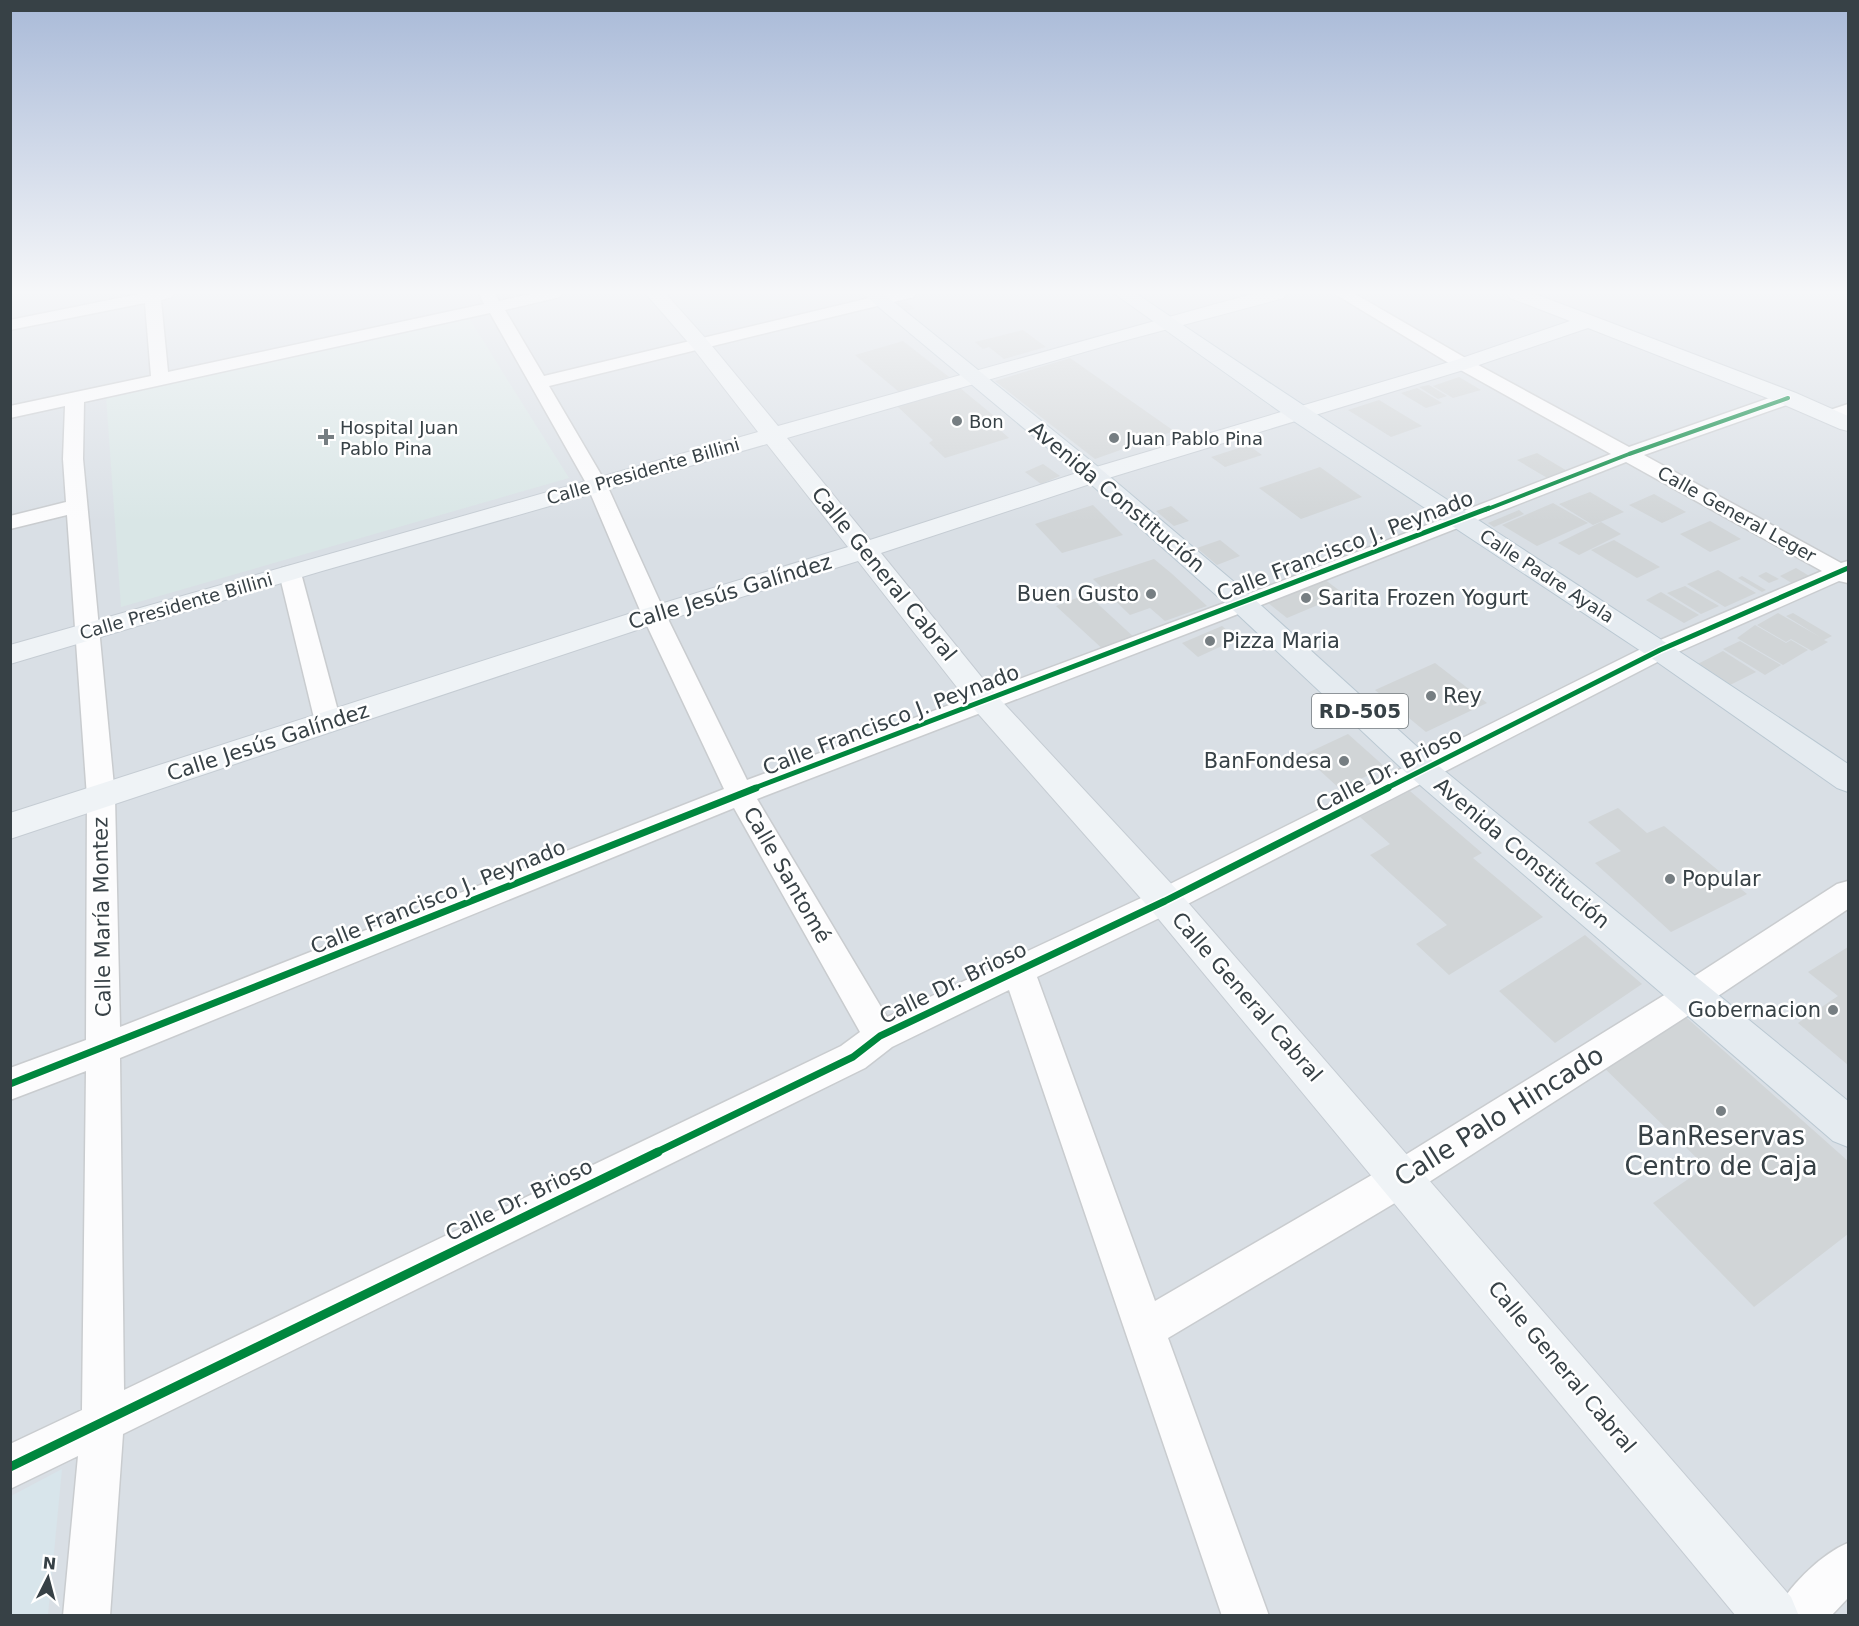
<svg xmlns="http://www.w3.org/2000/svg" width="1859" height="1626" viewBox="0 0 1859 1626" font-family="'DejaVu Sans',sans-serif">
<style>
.residential{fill:#d9dfe5}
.commercial{fill:#d8e5eb}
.education{fill:#d7e0e7}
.medical{fill:#d9e6e6}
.building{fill:#d1d5d7}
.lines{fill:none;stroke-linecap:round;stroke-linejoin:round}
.street-casing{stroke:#c9cccf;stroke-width:3}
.secondary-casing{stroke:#c5ccd3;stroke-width:2}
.primary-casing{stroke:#bac8d2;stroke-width:2}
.street{fill:#fcfcfd;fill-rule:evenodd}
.secondary{fill:#eff3f6;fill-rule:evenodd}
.primary{fill:#e5ebf0;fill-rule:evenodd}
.cycleway-far3-casing{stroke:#fff;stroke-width:6}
.cycleway-far2-casing{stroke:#fff;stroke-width:8}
.cycleway-far1-casing{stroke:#fff;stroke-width:10}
.cycleway-casing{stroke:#fff;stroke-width:13}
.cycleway-far3{stroke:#00873e;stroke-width:4}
.cycleway-far2{stroke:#00873e;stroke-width:5}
.cycleway-far1{stroke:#00873e;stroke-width:7}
.cycleway{stroke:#00873e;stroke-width:9}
.poi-dot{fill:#767e82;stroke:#fff;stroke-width:2}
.labels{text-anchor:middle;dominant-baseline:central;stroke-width:5;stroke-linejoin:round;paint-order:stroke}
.far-poi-label{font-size:18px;fill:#374146;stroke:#fff;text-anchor:start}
.far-street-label{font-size:18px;fill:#374146;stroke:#fff}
.shield{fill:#fff;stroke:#737a7e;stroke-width:1.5}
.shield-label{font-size:20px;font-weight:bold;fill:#374146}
.street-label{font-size:21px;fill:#374146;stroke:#fff}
.poi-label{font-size:21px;fill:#374146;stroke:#fff;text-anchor:start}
.near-street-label{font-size:26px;fill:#374146;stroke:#fff}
.near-poi-label{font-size:26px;fill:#374146;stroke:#fff}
</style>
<rect width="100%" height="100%" fill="#ebeef1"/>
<!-- residential -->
<rect class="residential" x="11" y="294" width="1837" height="1321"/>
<!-- commercial -->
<path class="commercial" d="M 62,1469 L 48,1615 L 11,1615 L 11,1496 Z"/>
<!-- education -->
<path class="education" d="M 663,294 L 852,294 L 852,295 L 698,332 Z"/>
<!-- medical -->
<path class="medical" d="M 467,315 L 569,478 L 121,607 L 106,396 Z"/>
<!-- building -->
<g class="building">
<path d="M 906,301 L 915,309 L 901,312 L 893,304 Z"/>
<path d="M 1023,330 L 1046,347 L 1004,359 L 989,347 L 983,349 L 975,342 Z"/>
<path d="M 903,341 L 949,377 L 899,392 L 855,355 Z"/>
<path d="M 1070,358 L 1174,431 L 1095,459 L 995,381 Z"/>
<path d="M 1459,377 L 1481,390 L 1453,398 L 1433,386 Z"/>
<path d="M 1429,385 L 1447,396 L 1438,399 L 1419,387 Z"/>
<path d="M 960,388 L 999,420 L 991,422 L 1009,438 L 945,458 L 929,443 L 933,440 L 897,406 Z"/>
<path d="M 1417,388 L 1442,403 L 1426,408 L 1401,393 Z"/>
<path d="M 1379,400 L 1422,426 L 1391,437 L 1348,410 Z"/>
<path d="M 1248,445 L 1262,455 L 1225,467 L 1211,457 Z"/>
<path d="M 1537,453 L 1569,472 L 1549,479 L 1517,460 Z"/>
<path d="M 1043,464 L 1060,476 L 1041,484 L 1025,472 Z"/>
<path d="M 1320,467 L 1362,497 L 1301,519 L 1259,488 Z"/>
<path d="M 1590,492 L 1624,512 L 1593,525 L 1559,504 Z"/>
<path d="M 1654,494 L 1686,512 L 1662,523 L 1629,505 Z"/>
<path d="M 1553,503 L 1588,523 L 1537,546 L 1502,525 Z"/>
<path d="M 1093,505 L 1123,535 L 1062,553 L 1035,524 Z"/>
<path d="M 1171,506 L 1189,521 L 1174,526 L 1156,511 Z"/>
<path d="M 1519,510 L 1524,514 L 1494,527 L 1488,523 Z"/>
<path d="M 1710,521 L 1741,539 L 1710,552 L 1680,534 Z"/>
<path d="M 1601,522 L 1621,534 L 1579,555 L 1558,543 Z"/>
<path d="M 1220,540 L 1240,556 L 1217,565 L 1197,548 Z"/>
<path d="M 1614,540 L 1660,567 L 1637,578 L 1591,550 Z"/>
<path d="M 1154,559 L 1171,573 L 1207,606 L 1165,621 L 1150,608 L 1130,615 L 1093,579 Z"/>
<path d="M 1796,568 L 1811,577 L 1795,585 L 1780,576 Z"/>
<path d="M 1718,570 L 1756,593 L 1725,607 L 1687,584 Z"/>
<path d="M 1766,572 L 1779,579 L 1769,583 L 1758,576 Z"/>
<path d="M 1742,576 L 1766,590 L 1762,592 L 1738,578 Z"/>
<path d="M 1324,579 L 1344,594 L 1287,618 L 1267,602 Z"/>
<path d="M 1685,586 L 1719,606 L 1701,614 L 1667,593 Z"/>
<path d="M 1661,592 L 1699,615 L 1684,623 L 1646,600 Z"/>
<path d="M 1087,594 L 1137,640 L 1106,652 L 1056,606 Z"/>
<path d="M 1778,613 L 1820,637 L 1786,616 L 1793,613 L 1832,636 L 1824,640 L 1828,642 L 1812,651 L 1791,639 L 1786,642 L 1757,625 Z"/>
<path d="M 1755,625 L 1786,643 L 1791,640 L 1808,650 L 1783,665 L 1737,638 Z"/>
<path d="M 1222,626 L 1237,639 L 1198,657 L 1182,643 Z"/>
<path d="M 1740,641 L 1781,665 L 1765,675 L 1723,649 Z"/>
<path d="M 1723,651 L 1756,672 L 1722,689 L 1690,668 Z"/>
<path d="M 1435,663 L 1487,703 L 1426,732 L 1375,690 Z"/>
<path d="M 1348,734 L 1385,767 L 1340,789 L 1303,755 Z"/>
<path d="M 1410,791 L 1482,853 L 1473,858 L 1543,917 L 1449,975 L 1416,944 L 1447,925 L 1370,855 L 1390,844 L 1360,817 Z"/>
<path d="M 1618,808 L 1647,833 L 1664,826 L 1747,894 L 1671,932 L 1595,863 L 1621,851 L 1588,822 Z"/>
<path d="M 1585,935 L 1642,984 L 1555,1043 L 1499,991 Z"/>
<path d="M 1848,947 L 1848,1065 L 1798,1023 L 1838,996 L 1808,972 Z"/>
<path d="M 1679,1011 L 1848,1161 L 1848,1234 L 1754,1307 L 1653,1203 L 1706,1167 L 1597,1061 Z"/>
</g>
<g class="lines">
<defs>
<g id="street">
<path d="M 139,294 L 174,294 L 172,297 L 161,300 L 168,372 L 484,304 L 479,294 L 495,294 L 499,301 L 530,294 L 562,294 L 560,297 L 505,310 L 544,376 L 886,294 L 916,294 L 914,297 L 549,386 L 606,483 L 666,615 L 747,780 L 1235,599 L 1611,454 L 1457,368 L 1335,294 L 1355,294 L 1469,360 L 1629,447 L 1781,394 L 1795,394 L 1797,398 L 1795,402 L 1644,455 L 1841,563 L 1848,561 L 1848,583 L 1839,581 L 1669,656 L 1176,910 L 1037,977 L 1155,1301 L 1389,1165 L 1679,986 L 1837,884 L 1848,881 L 1848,909 L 1703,1006 L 1415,1191 L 1168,1338 L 1269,1616 L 1222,1616 L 1009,990 L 892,1047 L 865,1068 L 123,1434 L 110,1616 L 63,1616 L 78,1456 L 10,1489 L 10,1444 L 82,1410 L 86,1071 L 10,1100 L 10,1068 L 86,1040 L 87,797 L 67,515 L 10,529 L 10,516 L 66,502 L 63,459 L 65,406 L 10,418 L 10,406 L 151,376 L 145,303 L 10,330 L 10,320 ZM 490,313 L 586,483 L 642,615 L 724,789 L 120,1027 L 115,797 L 83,459 L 84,402 ZM 1626,462 L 1822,571 L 1651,644 L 1154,892 L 887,1017 L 757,799 L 1251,609 ZM 734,808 L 860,1032 L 841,1046 L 124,1390 L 120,1058 Z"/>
<path d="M 1848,404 L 1848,416 L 1831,422 L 1824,420 L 1821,416 L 1824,412 Z"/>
<path d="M 290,566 L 298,568 L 301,573 L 341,722 L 337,729 L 328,731 L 319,729 L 315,722 L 279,573 L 282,568 Z"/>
<path d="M 1848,1543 L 1848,1598 L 1831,1616 L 1774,1616 C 1785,1589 1821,1554 1848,1543 Z"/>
</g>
<path id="secondary" d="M 646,294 L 666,294 L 707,340 L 778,426 L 1212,305 L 1253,294 L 1286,294 L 1284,298 L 1112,344 L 787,438 L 870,540 L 1086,470 L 1456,360 L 1570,321 L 1510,298 L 1508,294 L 1535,294 L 1796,393 L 1848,416 L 1848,431 L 1840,429 L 1780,403 L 1588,328 L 1470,368 L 1102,480 L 881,553 L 996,695 L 1178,891 L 1791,1597 L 1799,1616 L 1736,1616 L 1152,911 L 974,709 L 858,561 L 664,621 L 10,839 L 10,813 L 644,609 L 848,547 L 767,444 L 322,571 L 10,664 L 10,645 L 758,432 L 693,348 Z"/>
<g id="primary">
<path d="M 863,294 L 884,294 L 1102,470 L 1253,598 L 1435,763 L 1848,1101 L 1848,1147 L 1833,1141 L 1413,779 L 1233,610 L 1086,480 Z"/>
<path d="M 1115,294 L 1137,294 C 1372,454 1613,605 1848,764 L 1848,792 L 1837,788 L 1650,657 L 1289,418 Z"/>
</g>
</defs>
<!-- street casing -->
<use href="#street" class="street-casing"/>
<!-- secondary casing -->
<use href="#secondary" class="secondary-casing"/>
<!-- primary casing -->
<use href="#primary" class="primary-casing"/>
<!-- street -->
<use href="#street" class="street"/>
<!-- secondary -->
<use href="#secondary" class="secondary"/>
<!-- primary -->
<use href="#primary" class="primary"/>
<defs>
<path id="cycleway-far3" d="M 1485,510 L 1629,454 L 1788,398"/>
<g id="cycleway-far2">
<path d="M 752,789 L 1489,508"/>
<path d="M 1385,789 L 1660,650 L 1848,568"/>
</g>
<g id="cycleway-far1">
<path d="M 10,1084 L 756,788"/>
<path d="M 655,1153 L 853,1057 L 880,1036 L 1165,901 L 1388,788"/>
</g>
<path id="cycleway" d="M 10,1467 L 658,1152"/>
</defs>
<!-- cycleway-far3 casing -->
<use href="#cycleway-far3" class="cycleway-far3-casing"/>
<!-- cycleway-far2 casing -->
<use href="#cycleway-far2" class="cycleway-far2-casing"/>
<!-- cycleway-far1 casing -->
<use href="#cycleway-far1" class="cycleway-far1-casing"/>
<!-- cycleway casing -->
<use href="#cycleway" class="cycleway-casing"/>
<!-- cycleway-far3 -->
<use href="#cycleway-far3" class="cycleway-far3"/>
<!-- cycleway-far2 -->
<use href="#cycleway-far2" class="cycleway-far2"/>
<!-- cycleway-far1 -->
<use href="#cycleway-far1" class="cycleway-far1"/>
<!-- cycleway -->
<use href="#cycleway" class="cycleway"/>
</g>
<!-- sky -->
<linearGradient id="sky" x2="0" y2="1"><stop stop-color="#a9bad8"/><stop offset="0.56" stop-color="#f6f7f9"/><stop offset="1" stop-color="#f6f7f9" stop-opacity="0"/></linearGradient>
<rect width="1859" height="522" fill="url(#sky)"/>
<!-- markers -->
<g class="poi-dot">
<circle cx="957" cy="421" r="6"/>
<path d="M323 428h6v6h6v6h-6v6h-6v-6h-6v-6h6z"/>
<circle cx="1114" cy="438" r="6"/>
<circle cx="1151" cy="594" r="6"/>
<circle cx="1306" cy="598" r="6"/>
<circle cx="1210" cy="641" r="6"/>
<circle cx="1431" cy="696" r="6"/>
<circle cx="1344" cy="761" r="6"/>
<circle cx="1670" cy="879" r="6"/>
<circle cx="1833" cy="1010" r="6"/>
<circle cx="1721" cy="1111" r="6"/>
</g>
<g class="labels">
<!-- far-poi labels -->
<g class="far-poi-label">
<text x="969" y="421">Bon</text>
<text x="340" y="427">Hospital Juan<tspan x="340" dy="21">Pablo Pina</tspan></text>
<text x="1126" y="438">Juan Pablo Pina</text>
</g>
<!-- far-street labels -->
<g class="far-street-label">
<text transform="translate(643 471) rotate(-16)">Calle Presidente Billini</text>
<text transform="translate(1737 514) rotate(29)">Calle General Leger</text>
<text transform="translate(1547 576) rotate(33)">Calle Padre Ayala</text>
<text transform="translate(176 606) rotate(-16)">Calle Presidente Billini</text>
</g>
<!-- shield labels -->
<rect class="shield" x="1312" y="694" width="96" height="34" rx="4.5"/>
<g class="shield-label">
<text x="1360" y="711">RD-505</text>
</g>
<!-- street labels -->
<g class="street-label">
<text transform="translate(1117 497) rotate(40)">Avenida Constitución</text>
<text transform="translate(1345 546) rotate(-21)">Calle Francisco J. Peynado</text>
<text transform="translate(884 574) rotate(51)">Calle General Cabral</text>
<text transform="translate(730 592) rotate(-17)">Calle Jesús Galíndez</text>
<text transform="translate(891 720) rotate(-21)">Calle Francisco J. Peynado</text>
<text transform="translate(268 742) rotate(-18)">Calle Jesús Galíndez</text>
<text transform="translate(1389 770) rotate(-27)">Calle Dr. Brioso</text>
<text transform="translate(1522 853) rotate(40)">Avenida Constitución</text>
<text transform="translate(787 875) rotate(60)">Calle Santomé</text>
<text transform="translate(438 897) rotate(-22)">Calle Francisco J. Peynado</text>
<text transform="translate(102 917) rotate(-91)">Calle María Montez</text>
<text transform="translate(953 983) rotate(-26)">Calle Dr. Brioso</text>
<text transform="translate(1247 997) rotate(49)">Calle General Cabral</text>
<text transform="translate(519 1200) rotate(-26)">Calle Dr. Brioso</text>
<text transform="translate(1562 1367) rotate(50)">Calle General Cabral</text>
</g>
<!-- poi labels -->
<g class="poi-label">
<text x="1139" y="594" text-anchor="end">Buen Gusto</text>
<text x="1318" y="598">Sarita Frozen Yogurt</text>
<text x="1222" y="641">Pizza Maria</text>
<text x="1443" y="696">Rey</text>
<text x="1332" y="761" text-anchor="end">BanFondesa</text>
<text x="1682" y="879">Popular</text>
<text x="1821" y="1010" text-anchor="end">Gobernacion</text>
</g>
<!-- near-street labels -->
<g class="near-street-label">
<text transform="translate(1499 1116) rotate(-32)">Calle Palo Hincado</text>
</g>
<!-- near-poi labels -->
<g class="near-poi-label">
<text x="1721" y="1136">BanReservas<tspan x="1721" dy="30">Centro de Caja</tspan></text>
</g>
</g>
<!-- border -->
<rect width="1859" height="1626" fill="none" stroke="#374146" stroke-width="24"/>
<!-- north arrow -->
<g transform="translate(48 1578) rotate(6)" stroke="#ffffff" stroke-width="4.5" paint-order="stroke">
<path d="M0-4.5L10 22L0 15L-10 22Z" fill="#374146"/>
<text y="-9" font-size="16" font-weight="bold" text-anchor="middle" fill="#374146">N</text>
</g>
</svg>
